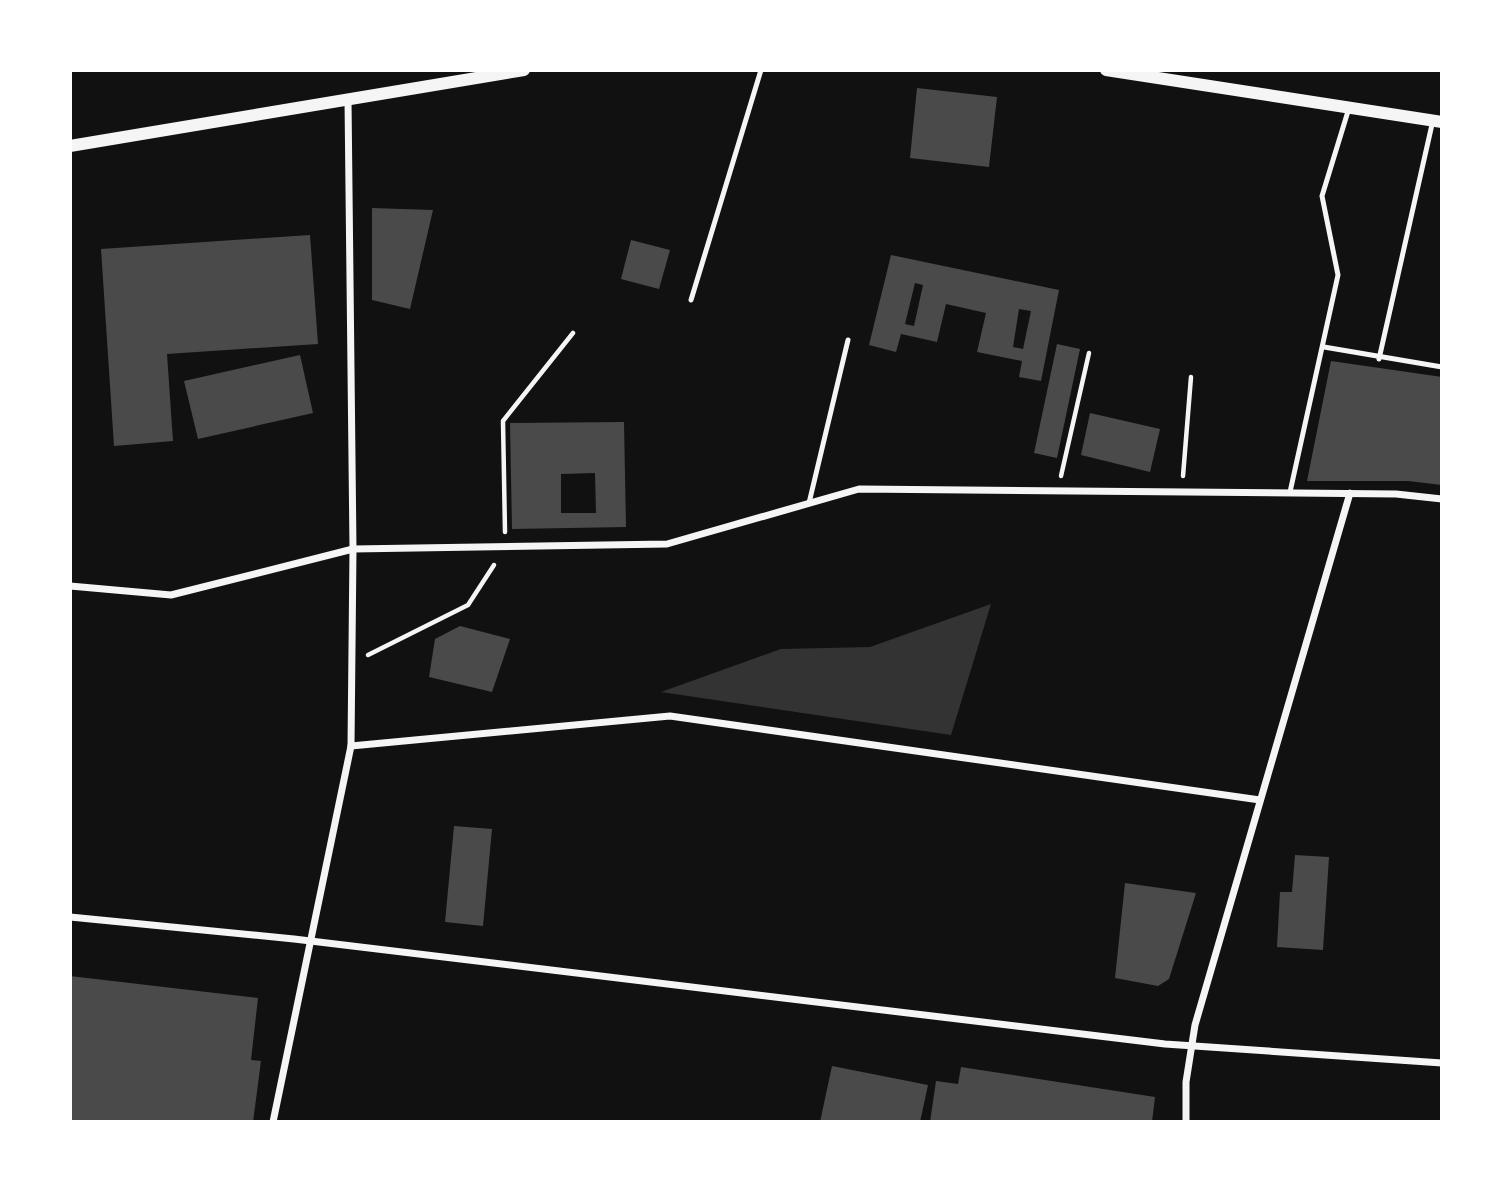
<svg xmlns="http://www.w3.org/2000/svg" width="1512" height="1192" viewBox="0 0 1512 1192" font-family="Lato,sans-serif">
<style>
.water{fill:#333}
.building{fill:#4a4a4a;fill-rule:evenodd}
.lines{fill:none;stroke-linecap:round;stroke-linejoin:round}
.path{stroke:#f5f5f5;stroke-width:4.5}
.service{stroke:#f5f5f5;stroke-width:5}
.minor{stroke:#f5f5f5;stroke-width:7}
.tertiary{stroke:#f5f5f5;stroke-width:12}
</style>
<rect width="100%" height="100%" fill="#111"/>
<!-- water -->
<path class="water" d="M 991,604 L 951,735 L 661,692 L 781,649 L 870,647 Z"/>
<!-- building -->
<g class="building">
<path d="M 917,88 L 997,97 L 989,167 L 910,158 Z"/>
<path d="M 372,208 L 433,210 L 410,309 L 372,300 Z"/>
<path d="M 310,235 L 318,344 L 167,354 L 173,441 L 114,446 L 101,249 Z"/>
<path d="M 631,240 L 670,250 L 659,289 L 621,279 Z"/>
<path d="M 891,255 L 1059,290 L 1041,381 L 1019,377 L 1022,361 L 977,352 L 986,313 L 946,304 L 937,342 L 901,334 L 896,352 L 869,345 ZM 915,283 L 923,285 L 914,326 L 905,324 ZM 1019,309 L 1031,311 L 1023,349 L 1013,347 Z"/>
<path d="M 1057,344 L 1080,349 L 1057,458 L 1034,453 Z"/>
<path d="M 300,355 L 313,413 L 198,439 L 184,381 Z"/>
<path d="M 1331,361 L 1442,377 L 1442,485 L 1408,481 L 1307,481 Z"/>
<path d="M 1090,413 L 1160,429 L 1150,472 L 1081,455 Z"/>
<path d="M 624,422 L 626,527 L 512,529 L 510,423 ZM 595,473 L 596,513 L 561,513 L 561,474 Z"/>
<path d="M 460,626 L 510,639 L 492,692 L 429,677 L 435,639 Z"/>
<path d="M 454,826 L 492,829 L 483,926 L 445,922 Z"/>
<path d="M 1295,855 L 1329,857 L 1323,950 L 1277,947 L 1280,892 L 1292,892 Z"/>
<path d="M 1125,883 L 1196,893 L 1169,979 L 1158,986 L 1115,978 Z"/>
<path d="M 70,976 L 258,998 L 251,1060 L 261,1061 L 253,1122 L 70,1122 Z"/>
<path d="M 832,1066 L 928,1085 L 920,1122 L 820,1122 Z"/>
<path d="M 961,1067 L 1155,1097 L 1152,1122 L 930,1122 L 936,1081 L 958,1084 Z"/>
</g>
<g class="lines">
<!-- path -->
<g class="path">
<path d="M 1061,476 L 1089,353"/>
<path d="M 1183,476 L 1191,377"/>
<path d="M 505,532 L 503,421 L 573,333"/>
<path d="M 368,655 L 468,605 L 494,565"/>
</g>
<!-- service -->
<g class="service">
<path d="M 691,300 L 761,70"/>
<path d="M 1324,347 L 1442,367"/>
<path d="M 1379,359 L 1433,120"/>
<path d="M 1290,492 L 1338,275 L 1322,196 L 1349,108"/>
<path d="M 809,503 L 848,340"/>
</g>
<!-- minor -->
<g class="minor">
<path d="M 70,586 L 171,595 L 353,549 L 667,544 L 859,489 L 1396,494 L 1442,499"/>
<path d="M 351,746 L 670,716 L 1260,800"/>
<path d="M 70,917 L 294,939 L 1165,1044 L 1442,1063"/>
<path d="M 273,1122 L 351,746 L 353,549 L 348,100"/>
<path d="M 1186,1122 L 1186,1082 L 1195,1025 L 1350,493"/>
</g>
<!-- tertiary -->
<g class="tertiary">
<path d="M 1106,70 L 1442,122"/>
<path d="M 70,146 L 524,70"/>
</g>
</g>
<!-- border -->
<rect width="1512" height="1192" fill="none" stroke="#ffffff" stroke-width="144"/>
</svg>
